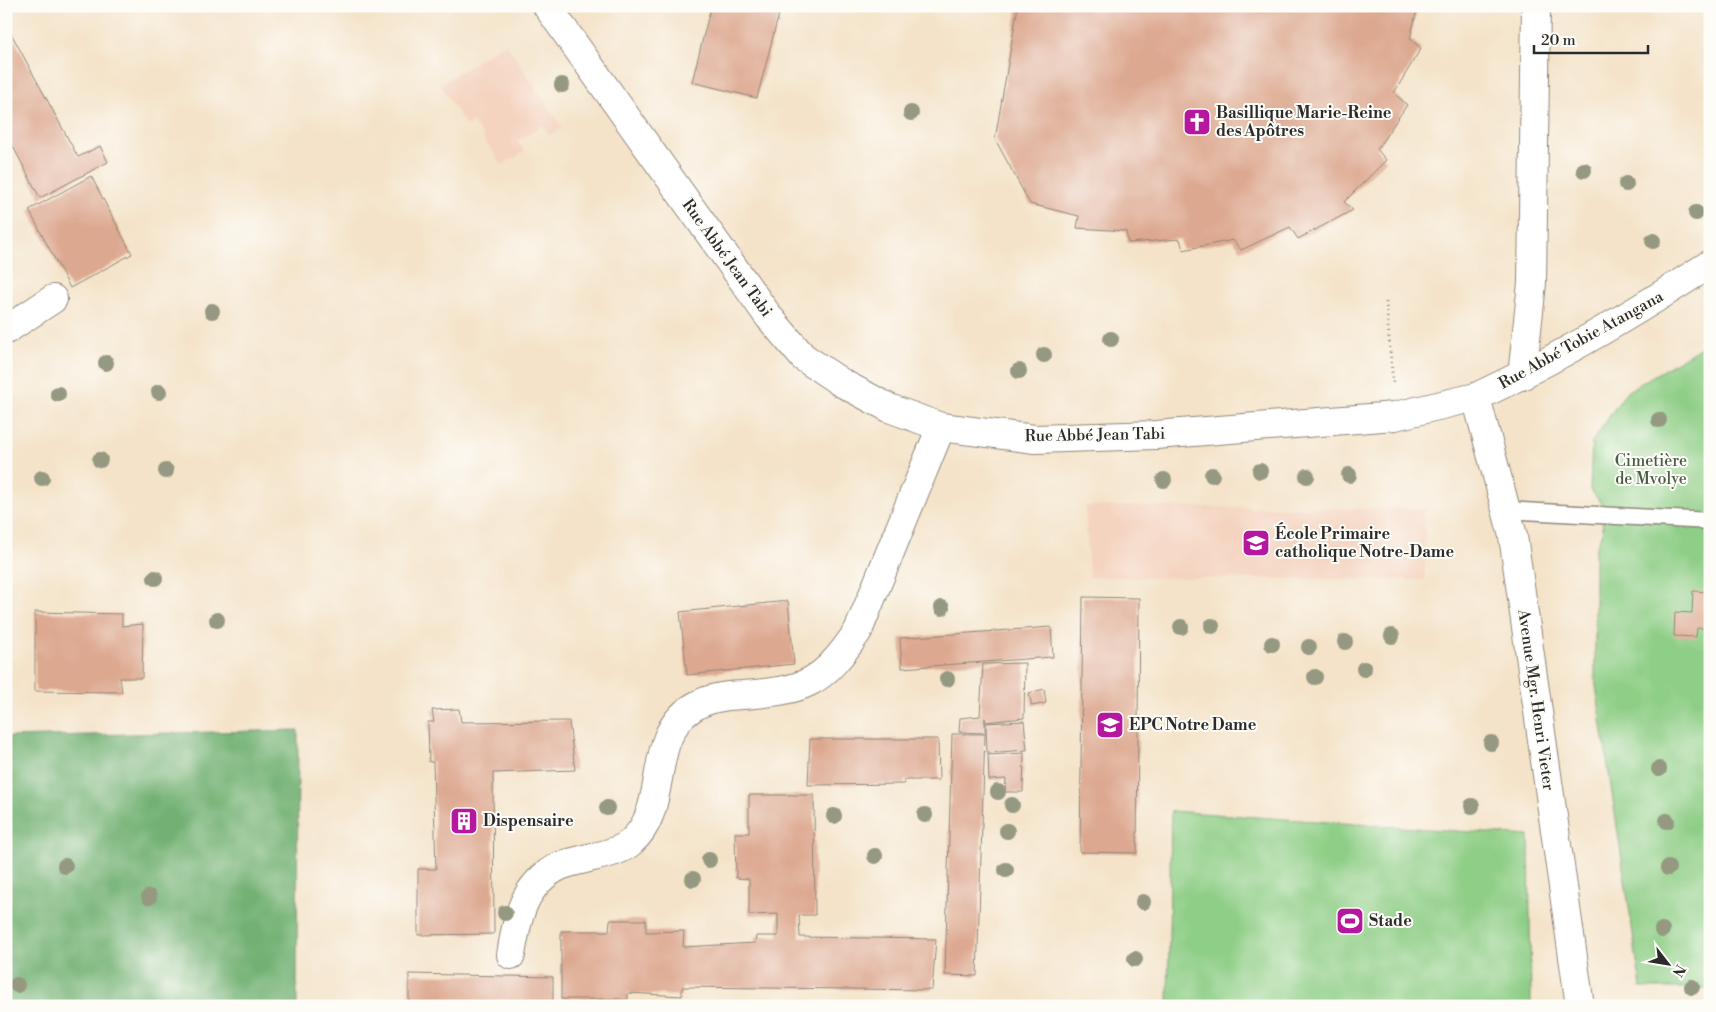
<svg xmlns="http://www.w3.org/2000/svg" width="1716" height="1012" viewBox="0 0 1716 1012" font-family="'Libre Bodoni',serif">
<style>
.built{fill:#f4d3bf}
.green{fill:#8ece86;stroke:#5c7c58}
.forest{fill:#72b173;stroke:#4e6e4f}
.building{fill:#dda890}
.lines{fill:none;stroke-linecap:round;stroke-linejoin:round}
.service-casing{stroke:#90877a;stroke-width:19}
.minor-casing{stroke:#90877a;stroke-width:30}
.secondary-casing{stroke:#90877a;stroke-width:30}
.primary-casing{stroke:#90877a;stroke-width:30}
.path{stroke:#90877a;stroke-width:3;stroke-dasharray:1 4;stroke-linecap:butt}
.service{stroke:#fff;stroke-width:16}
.minor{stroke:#fff;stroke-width:28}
.secondary{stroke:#fff;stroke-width:28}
.primary{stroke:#fff;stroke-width:28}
.tree{fill:#969981}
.labels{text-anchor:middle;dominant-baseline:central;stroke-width:4;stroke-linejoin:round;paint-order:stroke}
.poi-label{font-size:16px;font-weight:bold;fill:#2b2b2b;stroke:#fdfcf7;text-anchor:start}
.street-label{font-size:16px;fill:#2b2b2b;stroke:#fdfcf7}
.park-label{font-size:16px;fill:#495c46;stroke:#fdfcf7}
</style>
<rect width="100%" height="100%" fill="#fdfcf7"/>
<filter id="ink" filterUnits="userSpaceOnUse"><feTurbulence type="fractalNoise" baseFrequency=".02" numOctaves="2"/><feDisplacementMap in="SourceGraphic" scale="10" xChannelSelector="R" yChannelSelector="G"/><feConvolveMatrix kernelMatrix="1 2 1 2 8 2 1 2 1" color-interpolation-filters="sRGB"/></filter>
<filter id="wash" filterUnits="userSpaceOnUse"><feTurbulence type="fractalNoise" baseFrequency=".0096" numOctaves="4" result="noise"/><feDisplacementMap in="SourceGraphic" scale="20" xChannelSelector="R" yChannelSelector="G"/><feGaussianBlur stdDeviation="1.12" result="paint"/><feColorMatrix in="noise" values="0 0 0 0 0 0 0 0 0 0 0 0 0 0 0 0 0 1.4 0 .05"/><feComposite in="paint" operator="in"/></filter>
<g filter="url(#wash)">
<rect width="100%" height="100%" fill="#f4e3c9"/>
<!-- built -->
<g class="built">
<path d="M 506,43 L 562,128 L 549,135 L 543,125 L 517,141 L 524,152 L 502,165 L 473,122 L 466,126 L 440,84 Z"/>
<path d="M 1085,506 L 1425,509 L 1425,580 L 1089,577 Z"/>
</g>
<!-- green -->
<g class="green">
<path d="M 1710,342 L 1710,988 L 1641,988 L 1595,679 L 1595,550 L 1603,530 L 1601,503 L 1590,489 L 1592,442 L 1626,392 Z"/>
<path d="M 1171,811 L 1529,836 L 1531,1006 L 1168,1006 Z"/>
</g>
<!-- forest -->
<path class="forest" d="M 298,730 L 297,1006 L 6,1006 L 6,737 Z"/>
<g id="blocks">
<!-- building -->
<g class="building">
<path d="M 711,6 L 781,6 L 757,98 L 692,82 Z"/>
<path d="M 1018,6 L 1418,6 L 1410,39 L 1421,48 L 1394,93 L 1407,105 L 1377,149 L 1386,160 L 1344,202 L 1353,210 L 1298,239 L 1290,227 L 1241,250 L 1233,240 L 1183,250 L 1180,239 L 1128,243 L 1126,231 L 1077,228 L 1079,216 L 1030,204 L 995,139 Z"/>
<path d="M 6,24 L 78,157 L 100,146 L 108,162 L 40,198 L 6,133 Z"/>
<path d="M 91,176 L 132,254 L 70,288 L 29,210 Z"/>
<path d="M 1693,591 L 1710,592 L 1710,628 L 1697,628 L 1696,637 L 1674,636 L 1675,612 L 1692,613 Z"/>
<path d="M 1083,597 L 1139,598 L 1137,853 L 1080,852 Z"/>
<path d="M 788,601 L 794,664 L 687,675 L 680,612 Z"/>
<path d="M 35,612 L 122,614 L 122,626 L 143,624 L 142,678 L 120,678 L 122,692 L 35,691 Z"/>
<path d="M 1051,627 L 1053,657 L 902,668 L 900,638 Z"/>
<path d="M 1025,663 L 1024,718 L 985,722 L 985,718 L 985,733 L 959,732 L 960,718 L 980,716 L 983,664 Z"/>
<path d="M 1044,689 L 1046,703 L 1032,706 L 1029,693 Z"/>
<path d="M 459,709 L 461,722 L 569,721 L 575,770 L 493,773 L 494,934 L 418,935 L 418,869 L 436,869 L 433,762 L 429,762 L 428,722 L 434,722 L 432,710 Z"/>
<path d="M 1024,721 L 1027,750 L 987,753 L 986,723 Z"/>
<path d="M 952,734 L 985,734 L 977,976 L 945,975 Z"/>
<path d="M 810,739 L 938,739 L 939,780 L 904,780 L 904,784 L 808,785 Z"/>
<path d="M 1024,753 L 1023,792 L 1005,792 L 1006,779 L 989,780 L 988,755 Z"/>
<path d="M 749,795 L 814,795 L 815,915 L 799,915 L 800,937 L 936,939 L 932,990 L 682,987 L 682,996 L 628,993 L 628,999 L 561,999 L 561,931 L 609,931 L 610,920 L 646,920 L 646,932 L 684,931 L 683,947 L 755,943 L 756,936 L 778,936 L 778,914 L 749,915 L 749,879 L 736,878 L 735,833 L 749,833 Z"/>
<path d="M 409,974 L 553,977 L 553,1006 L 409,1006 Z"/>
</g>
</g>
</g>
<g filter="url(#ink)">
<use href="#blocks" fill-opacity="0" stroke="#90877a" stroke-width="1"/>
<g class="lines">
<defs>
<path id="service" d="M 1506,510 L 1710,521"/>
<g id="minor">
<path d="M 6,330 L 53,299"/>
<path d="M 1522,376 L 1532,283 L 1536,6"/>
<path d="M 511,955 C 517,918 523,884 560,866 C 569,862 582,860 593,857 C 603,855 623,850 631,842 C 671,808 645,738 692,708 C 707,698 724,696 742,695 C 806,690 821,685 858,631 L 941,427"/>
</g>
<path id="secondary" d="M 547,6 L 769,317 L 803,357 L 842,383 L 889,408 L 941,427 L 1035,439 L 1156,435 L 1395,416 L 1476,397"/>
<path id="primary" d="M 1580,1006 L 1513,536 L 1476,397 C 1558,359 1634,313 1710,264"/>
</defs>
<!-- service casing -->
<use href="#service" class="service-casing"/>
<!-- minor casing -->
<use href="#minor" class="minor-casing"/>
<!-- secondary casing -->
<use href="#secondary" class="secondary-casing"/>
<!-- primary casing -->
<use href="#primary" class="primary-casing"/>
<!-- path -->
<path class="path" d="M 1386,302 L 1393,383"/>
<!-- service -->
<use href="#service" class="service"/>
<!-- minor -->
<use href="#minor" class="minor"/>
<!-- secondary -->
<use href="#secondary" class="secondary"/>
<!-- primary -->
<use href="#primary" class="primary"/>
</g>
<!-- trees -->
<g class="tree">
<circle cx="562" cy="85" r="8"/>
<circle cx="911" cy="113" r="8"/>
<circle cx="1584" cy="170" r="8"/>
<circle cx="1626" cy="184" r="8"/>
<circle cx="1696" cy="213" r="8"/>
<circle cx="1653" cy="241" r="8"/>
<circle cx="212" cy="311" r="8"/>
<circle cx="1111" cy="339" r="8"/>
<circle cx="1044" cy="355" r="8"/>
<circle cx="106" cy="363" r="8"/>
<circle cx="1019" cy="371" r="8"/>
<circle cx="159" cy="392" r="8"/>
<circle cx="58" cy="394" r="8"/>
<circle cx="1659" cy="420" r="8"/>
<circle cx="100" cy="460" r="8"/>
<circle cx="166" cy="471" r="8"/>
<circle cx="1260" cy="471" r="8"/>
<circle cx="1212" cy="475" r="8"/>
<circle cx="1349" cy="475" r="8"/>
<circle cx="1307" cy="476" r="8"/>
<circle cx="42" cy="478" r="8"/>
<circle cx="1164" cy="480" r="8"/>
<circle cx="155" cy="578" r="8"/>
<circle cx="942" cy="608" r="8"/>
<circle cx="217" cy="620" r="8"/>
<circle cx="1212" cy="626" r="8"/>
<circle cx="1181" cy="627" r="8"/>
<circle cx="1392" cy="636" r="8"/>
<circle cx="1345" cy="642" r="8"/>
<circle cx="1272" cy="644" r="8"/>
<circle cx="1309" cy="647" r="8"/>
<circle cx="1364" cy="669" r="8"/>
<circle cx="1315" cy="677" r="8"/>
<circle cx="947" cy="679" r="8"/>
<circle cx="1491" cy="743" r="8"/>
<circle cx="1659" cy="769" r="8"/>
<circle cx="998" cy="792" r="8"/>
<circle cx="1012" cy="805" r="8"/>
<circle cx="1472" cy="806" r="8"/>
<circle cx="607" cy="808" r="8"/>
<circle cx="925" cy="815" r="8"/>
<circle cx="834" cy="816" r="8"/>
<circle cx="1667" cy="821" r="8"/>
<circle cx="1007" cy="831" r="8"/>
<circle cx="875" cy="856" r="8"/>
<circle cx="709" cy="860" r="8"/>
<circle cx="65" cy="866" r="8"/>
<circle cx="1668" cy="868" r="8"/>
<circle cx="1006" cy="870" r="8"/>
<circle cx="693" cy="879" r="8"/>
<circle cx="149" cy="897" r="8"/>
<circle cx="1143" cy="902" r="8"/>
<circle cx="505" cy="913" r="8"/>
<circle cx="1662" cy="930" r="8"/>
<circle cx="1135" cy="959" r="8"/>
<circle cx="17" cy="985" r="8"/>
<circle cx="1692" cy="987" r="8"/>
</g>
</g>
<!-- icons -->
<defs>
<symbol id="church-square" viewBox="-11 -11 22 22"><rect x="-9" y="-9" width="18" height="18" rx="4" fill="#b5179e" stroke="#fdfcf7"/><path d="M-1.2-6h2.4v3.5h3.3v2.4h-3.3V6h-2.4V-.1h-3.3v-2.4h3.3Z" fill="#fff"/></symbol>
<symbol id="school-square" viewBox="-11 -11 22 22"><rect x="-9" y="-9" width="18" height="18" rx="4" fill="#b5179e" stroke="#fdfcf7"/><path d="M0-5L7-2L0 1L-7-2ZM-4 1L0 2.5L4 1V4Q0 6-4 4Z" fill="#fff"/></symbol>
<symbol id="building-square" viewBox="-11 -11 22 22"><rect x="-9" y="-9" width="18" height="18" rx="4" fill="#b5179e" stroke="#fdfcf7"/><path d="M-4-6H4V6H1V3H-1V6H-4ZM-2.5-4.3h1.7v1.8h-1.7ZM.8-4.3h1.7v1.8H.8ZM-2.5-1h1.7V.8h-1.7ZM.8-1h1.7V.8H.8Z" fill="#fff"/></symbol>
<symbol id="stadium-square" viewBox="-11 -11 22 22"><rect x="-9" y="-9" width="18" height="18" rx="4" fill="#b5179e" stroke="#fdfcf7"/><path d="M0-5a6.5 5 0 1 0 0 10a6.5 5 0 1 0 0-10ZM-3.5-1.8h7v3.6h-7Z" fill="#fff"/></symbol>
</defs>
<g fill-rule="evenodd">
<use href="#church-square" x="1181" y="106" width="32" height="32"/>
<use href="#school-square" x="1240" y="527" width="32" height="32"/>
<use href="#school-square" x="1094" y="709" width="32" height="32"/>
<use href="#building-square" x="448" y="805" width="32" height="32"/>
<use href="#stadium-square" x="1334" y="905" width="32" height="32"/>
</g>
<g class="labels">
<!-- poi labels -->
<g class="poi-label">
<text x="1216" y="113">Basillique Marie-Reine<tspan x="1216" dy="18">des Apôtres</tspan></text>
<text x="1275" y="534">École Primaire<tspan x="1275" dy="18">catholique Notre-Dame</tspan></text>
<text x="1129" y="725">EPC Notre Dame</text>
<text x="483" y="821">Dispensaire</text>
<text x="1369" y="921">Stade</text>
</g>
<!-- street labels -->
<g class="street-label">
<text transform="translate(727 258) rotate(54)">Rue Abbé Jean Tabi</text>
<text transform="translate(1581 340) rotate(-29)">Rue Abbé Tobie Atangana</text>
<text transform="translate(1095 435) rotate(-1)">Rue Abbé Jean Tabi</text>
<text transform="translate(1536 700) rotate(82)">Avenue Mgr. Henri Vieter</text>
</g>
<!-- park labels -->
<g class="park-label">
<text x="1651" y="461">Cimetière<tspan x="1651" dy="18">de Mvolye</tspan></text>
</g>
</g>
<!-- margin -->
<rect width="1716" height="1012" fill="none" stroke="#fdfcf7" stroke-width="25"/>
<!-- north arrow -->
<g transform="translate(1668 964) rotate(121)" stroke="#fdfcf7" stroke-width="4" paint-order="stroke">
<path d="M0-4L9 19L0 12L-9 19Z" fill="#2b2b2b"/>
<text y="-8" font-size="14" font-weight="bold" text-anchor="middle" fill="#2b2b2b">N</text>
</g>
<!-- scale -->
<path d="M1534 45v8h114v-8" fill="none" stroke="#2b2b2b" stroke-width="2.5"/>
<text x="1541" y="45" font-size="15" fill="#2b2b2b" stroke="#fdfcf7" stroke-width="4" paint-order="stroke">20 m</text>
</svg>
